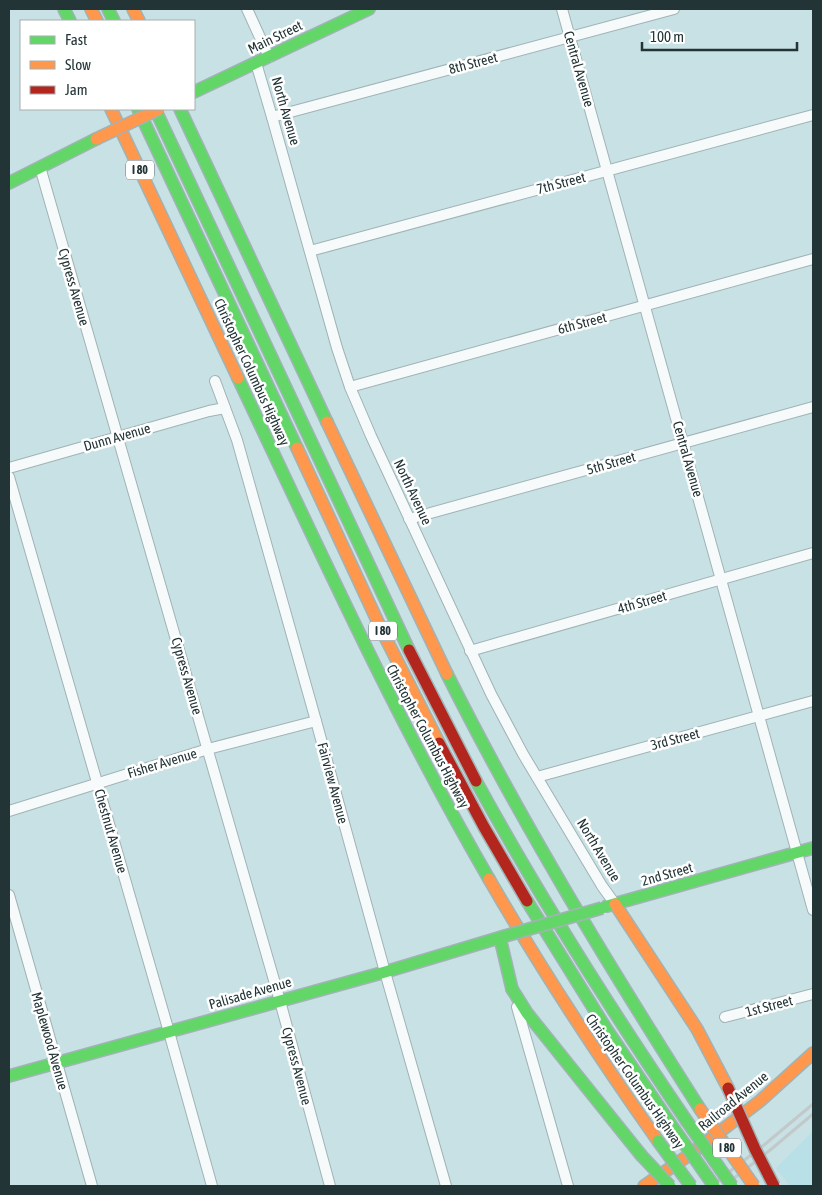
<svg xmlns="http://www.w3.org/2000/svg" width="822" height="1195" viewBox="0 0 822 1195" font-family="'Asap Condensed',sans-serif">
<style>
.built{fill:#b8e0e6}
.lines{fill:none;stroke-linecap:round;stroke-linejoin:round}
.street-casing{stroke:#a0b3b5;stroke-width:12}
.fast-casing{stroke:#a0b3b5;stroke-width:14}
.slow-casing{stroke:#a0b3b5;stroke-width:14}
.jam-casing{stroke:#a0b3b5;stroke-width:14}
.street{stroke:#f7fafb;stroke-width:10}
.fast{stroke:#63d668;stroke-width:11}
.slow{stroke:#ff974d;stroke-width:11}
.jam{stroke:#b3261e;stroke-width:11}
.rail{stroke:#c2c9ca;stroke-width:3}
.fast-bridge-casing{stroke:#a0b3b5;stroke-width:14;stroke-linecap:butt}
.slow-bridge-casing{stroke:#a0b3b5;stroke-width:14;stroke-linecap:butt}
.jam-bridge-casing{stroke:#a0b3b5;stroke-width:14;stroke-linecap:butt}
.fast-bridge{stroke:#63d668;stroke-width:11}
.slow-bridge{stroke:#ff974d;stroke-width:11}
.jam-bridge{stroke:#b3261e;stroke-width:11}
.labels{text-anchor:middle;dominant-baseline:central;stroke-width:5;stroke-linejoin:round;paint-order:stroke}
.shield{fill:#fff;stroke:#647172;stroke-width:1}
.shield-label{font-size:12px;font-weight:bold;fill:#223436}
.street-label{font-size:14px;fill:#223436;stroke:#fff}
</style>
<rect width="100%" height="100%" fill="#c8e1e4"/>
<!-- built -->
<path class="built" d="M 813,1131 L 813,1186 L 790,1186 L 776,1168 Z"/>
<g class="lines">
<defs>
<g id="street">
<path d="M 247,9 L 269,57"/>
<path d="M 562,9 L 813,910"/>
<path d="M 256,63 L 272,117 L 337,348 L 350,387 L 371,436 L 491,694 L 523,754 L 602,886 L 615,904"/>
<path d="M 272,117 L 674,9"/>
<path d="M 40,167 L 280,1001 L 330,1186"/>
<path d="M 310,251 L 813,115"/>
<path d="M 215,381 L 237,440 L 316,721 L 385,972 L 446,1186"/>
<path d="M 350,387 L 813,259"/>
<path d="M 9,468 L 209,411 L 225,408"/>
<path d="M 9,477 L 169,1032 L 212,1186"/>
<path d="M 409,519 L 813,407"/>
<path d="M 470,651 L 813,553"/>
<path d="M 537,777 L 813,701"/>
<path d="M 9,811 L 208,749 L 316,721"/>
<path d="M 9,895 L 92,1186"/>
<path d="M 517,1007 L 568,1186"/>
<path d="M 725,1017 L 813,994"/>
</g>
<g id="fast">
<path d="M 64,9 L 70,21"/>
<path d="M 108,9 L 114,21"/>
<path d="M 194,92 L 369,9"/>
<path d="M 138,109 L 297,448"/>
<path d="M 155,109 L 409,650"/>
<path d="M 180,109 L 327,422"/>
<path d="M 9,183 L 96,139"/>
<path d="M 238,378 C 318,547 395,717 489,879"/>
<path d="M 447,674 C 522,824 610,968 700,1109"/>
<path d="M 476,781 C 540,898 611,1010 686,1120"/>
<path d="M 527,901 L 607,1030 L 674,1129"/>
<path d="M 607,906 L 813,848"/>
<path d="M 500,938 L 512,989"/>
<path d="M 512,989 L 527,1013 L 641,1155"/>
<path d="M 9,1076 L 385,972 L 505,936"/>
</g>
<g id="slow">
<path d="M 91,9 L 97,21"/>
<path d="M 133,9 L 139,21"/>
<path d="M 111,109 L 238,378"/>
<path d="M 327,422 L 447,674"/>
<path d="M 297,448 L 383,633 L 439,743"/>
<path d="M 489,879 C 541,969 598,1056 658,1141"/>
<path d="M 615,904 L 697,1029 L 728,1088"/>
<path d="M 644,1186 L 692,1153 L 760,1101 L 813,1053"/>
</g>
<g id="jam">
<path d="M 409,650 L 476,781"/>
<path d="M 439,743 L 484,827 L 527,901"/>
</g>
</defs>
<!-- street casing -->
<use href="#street" class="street-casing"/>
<!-- fast casing -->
<use href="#fast" class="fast-casing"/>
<!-- slow casing -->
<use href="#slow" class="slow-casing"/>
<!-- jam casing -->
<use href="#jam" class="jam-casing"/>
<!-- street -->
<use href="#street" class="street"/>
<!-- fast -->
<use href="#fast" class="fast"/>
<!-- slow -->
<use href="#slow" class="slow"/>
<!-- jam -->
<use href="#jam" class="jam"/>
<!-- rail -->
<g class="rail">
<path d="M 711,1186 L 764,1145 L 813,1104"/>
<path d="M 724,1186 L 769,1151 L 813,1114"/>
</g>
<defs>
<g id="fast-bridge">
<path d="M 505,936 L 602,908"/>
<path d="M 686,1120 L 732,1186"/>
<path d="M 674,1129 L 714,1186"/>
<path d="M 658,1141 L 691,1186"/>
<path d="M 641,1155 L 670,1186"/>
</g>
<g id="slow-bridge">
<path d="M 96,139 L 159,109"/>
<path d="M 700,1109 L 754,1186"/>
</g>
<path id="jam-bridge" d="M 728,1088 L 755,1149 L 774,1186"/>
</defs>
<!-- fast-bridge casing -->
<use href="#fast-bridge" class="fast-bridge-casing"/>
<!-- slow-bridge casing -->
<use href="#slow-bridge" class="slow-bridge-casing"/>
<!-- jam-bridge casing -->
<use href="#jam-bridge" class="jam-bridge-casing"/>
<!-- fast-bridge -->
<use href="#fast-bridge" class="fast-bridge"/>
<!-- slow-bridge -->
<use href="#slow-bridge" class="slow-bridge"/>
<!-- jam-bridge -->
<use href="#jam-bridge" class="jam-bridge"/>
</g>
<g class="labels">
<!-- shield labels -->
<g class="shield">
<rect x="126" y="160.5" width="28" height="19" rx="4"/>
<rect x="369" y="621.5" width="28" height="19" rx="4"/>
<rect x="713" y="1138.5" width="28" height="19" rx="4"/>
</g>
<g class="shield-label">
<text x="140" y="170">I 80</text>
<text x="383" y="631">I 80</text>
<text x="727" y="1148">I 80</text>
</g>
<!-- street labels -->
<g class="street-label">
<text transform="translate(275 37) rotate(-26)">Main Street</text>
<text transform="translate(473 63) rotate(-15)">8th Street</text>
<text transform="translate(579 69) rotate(74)">Central Avenue</text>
<text transform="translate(286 111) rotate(74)">North Avenue</text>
<text transform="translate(561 183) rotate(-15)">7th Street</text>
<text transform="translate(74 287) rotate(74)">Cypress Avenue</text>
<text transform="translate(582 323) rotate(-15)">6th Street</text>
<text transform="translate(252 372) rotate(65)">Christopher Columbus Highway</text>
<text transform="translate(117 437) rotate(-16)">Dunn Avenue</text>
<text transform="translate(688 459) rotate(74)">Central Avenue</text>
<text transform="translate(611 463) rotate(-16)">5th Street</text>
<text transform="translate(413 492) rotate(65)">North Avenue</text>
<text transform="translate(642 602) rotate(-16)">4th Street</text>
<text transform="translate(187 676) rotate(74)">Cypress Avenue</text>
<text transform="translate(428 736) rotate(62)">Christopher Columbus Highway</text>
<text transform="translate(675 739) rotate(-15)">3rd Street</text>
<text transform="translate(162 763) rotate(-17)">Fisher Avenue</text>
<text transform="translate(333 783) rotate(75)">Fairview Avenue</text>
<text transform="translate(111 831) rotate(74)">Chestnut Avenue</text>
<text transform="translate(599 850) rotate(59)">North Avenue</text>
<text transform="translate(667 874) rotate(-16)">2nd Street</text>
<text transform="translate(250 993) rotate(-16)">Palisade Avenue</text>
<text transform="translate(769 1006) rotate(-15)">1st Street</text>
<text transform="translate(50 1041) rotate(74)">Maplewood Avenue</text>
<text transform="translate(297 1066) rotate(75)">Cypress Avenue</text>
<text transform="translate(635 1081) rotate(55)">Christopher Columbus Highway</text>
<text transform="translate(733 1101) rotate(-39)">Railroad Avenue</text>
</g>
</g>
<!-- border -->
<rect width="822" height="1195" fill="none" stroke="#223436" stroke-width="20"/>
<!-- legend -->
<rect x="20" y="20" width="175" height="90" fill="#ffffff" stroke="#a7aeaf"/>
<rect x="30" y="36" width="25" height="8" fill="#63d668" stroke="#a7aeaf"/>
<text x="65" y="45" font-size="15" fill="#223436">Fast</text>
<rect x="30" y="61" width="25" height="8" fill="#ff974d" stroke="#a7aeaf"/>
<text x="65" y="70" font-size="15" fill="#223436">Slow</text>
<rect x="30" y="86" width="25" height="8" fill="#b3261e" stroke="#a7aeaf"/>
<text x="65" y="95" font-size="15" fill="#223436">Jam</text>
<!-- scale -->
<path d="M642 42v8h155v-8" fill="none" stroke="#223436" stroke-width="2.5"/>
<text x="650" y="42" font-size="15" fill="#223436" stroke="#ffffff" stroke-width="4" paint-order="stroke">100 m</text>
</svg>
